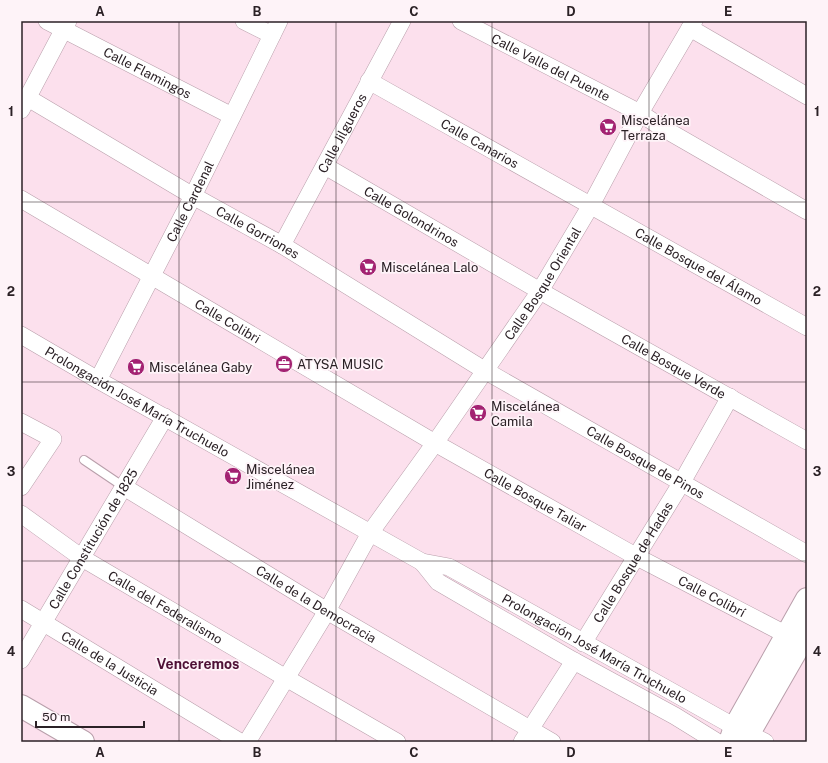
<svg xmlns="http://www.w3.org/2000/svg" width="828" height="763" viewBox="0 0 828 763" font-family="'Public Sans',sans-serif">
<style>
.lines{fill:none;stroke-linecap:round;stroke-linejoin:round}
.lane-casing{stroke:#b99fab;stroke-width:10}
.street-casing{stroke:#b99fab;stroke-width:18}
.secondary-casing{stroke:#b99fab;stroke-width:24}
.lane{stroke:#fff;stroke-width:8}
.street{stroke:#fff;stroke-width:17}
.secondary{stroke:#fff;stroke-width:22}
.grid{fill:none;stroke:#2b2126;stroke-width:1;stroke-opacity:0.55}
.labels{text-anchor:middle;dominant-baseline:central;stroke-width:3.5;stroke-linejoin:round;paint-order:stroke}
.street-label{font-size:13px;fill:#2b2126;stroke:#fef3f8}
.poi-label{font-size:13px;fill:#2b2126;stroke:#fef3f8;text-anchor:start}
.neighbourhood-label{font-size:14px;font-weight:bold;fill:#4e1136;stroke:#fef3f8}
.neatline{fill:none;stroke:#2b2126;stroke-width:1.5}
.grid-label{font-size:13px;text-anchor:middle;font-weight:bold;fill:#2b2126}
</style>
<rect width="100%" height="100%" fill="#fce0ed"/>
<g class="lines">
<defs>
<path id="lane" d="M 84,460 L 124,487"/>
<g id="street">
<path id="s1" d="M 47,21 L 232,116"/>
<path d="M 244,21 L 272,35"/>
<path id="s2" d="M 461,21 L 640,113 L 661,127 L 807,211"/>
<path d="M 690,28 L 807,96"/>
<path id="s3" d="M 369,81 L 807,327"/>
<path id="s4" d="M 28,98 L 193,196 L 282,245 L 484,370 L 807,554"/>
<path d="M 21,110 L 68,21"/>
<path id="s5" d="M 325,166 L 540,291 L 807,441"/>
<path id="s6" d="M 21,199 L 435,443 L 637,557 L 787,635"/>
<path id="s7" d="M 282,245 L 402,21"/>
<path id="s8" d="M 21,335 L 98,380 L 422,562 L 449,567 L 735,727 L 765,742"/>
<path id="s9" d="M 98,380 L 193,196 L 279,21"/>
<path d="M 21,422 L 53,439 L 21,487"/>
<path id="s10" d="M 124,487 L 327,611 L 552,742"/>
<path id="s11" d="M 21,514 L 82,558 L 286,678 L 397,742"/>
<path d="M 422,562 L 438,582 L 574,661 L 675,716 L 717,742"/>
<path id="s12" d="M 21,609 L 240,742"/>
<path id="s13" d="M 583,643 L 682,482 L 730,397"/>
<path id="s14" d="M 21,660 L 165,417"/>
<path id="s15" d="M 247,742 L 327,611 L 370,533 L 435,443 L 540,291 L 591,205 L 640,113 L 694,21"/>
<path d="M 522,742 L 574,661"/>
</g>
<g id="secondary">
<path d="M 21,706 L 83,742"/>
<path d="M 730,742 L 735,727 L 807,599"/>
<path d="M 737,742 L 749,733 L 807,632"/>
</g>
</defs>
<!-- lane casing -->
<use href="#lane" class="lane-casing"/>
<!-- street casing -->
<use href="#street" class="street-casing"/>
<!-- secondary casing -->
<use href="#secondary" class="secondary-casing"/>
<!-- lane -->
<use href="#lane" class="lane"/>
<!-- street -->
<use href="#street" class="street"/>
<!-- secondary -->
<use href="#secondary" class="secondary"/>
</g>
<!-- grid -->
<path class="grid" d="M 179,21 L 179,742M 336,21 L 336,742M 492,21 L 492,742M 649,21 L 649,742M 21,202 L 807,202M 21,382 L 807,382M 21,561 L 807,561"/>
<!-- icons -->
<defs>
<symbol id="supermarket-disc" viewBox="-11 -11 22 22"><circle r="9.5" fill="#a32272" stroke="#fef3f8"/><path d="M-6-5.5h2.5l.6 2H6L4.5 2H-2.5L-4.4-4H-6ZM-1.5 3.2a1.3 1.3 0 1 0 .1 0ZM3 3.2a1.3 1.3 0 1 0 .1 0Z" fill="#fff"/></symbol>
<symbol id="office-disc" viewBox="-11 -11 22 22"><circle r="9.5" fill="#a32272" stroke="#fef3f8"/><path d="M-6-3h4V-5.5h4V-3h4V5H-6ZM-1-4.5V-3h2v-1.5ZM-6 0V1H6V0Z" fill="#fff"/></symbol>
</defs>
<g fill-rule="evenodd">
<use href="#supermarket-disc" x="598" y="117" width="20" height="20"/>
<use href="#supermarket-disc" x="358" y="257" width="20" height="20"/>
<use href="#office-disc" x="274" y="354" width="20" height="20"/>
<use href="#supermarket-disc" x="126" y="357" width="20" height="20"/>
<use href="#supermarket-disc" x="468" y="403" width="20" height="20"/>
<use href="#supermarket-disc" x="223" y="466" width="20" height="20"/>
</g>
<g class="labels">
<!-- street labels -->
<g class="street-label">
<text stroke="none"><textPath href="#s2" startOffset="101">Calle Valle del Puente</textPath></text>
<text stroke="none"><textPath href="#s1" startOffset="113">Calle Flamingos</textPath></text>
<text stroke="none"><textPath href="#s7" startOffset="127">Calle Jilgueros</textPath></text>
<text stroke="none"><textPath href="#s3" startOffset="127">Calle Canarios</textPath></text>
<text stroke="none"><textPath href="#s9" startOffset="201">Calle Cardenal</textPath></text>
<text stroke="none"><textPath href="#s5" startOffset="100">Calle Golondrinos</textPath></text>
<text stroke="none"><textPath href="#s4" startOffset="266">Calle Gorriones</textPath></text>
<text stroke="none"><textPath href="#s3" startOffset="378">Calle Bosque del Álamo</textPath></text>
<text stroke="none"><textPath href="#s15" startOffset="546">Calle Bosque Oriental</textPath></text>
<text stroke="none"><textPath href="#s6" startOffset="240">Calle Colibri</textPath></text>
<text stroke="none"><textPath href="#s5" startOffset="402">Calle Bosque Verde</textPath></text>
<text stroke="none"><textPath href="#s8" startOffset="134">Prolongación José María Truchuelo</textPath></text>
<text stroke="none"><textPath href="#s4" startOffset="717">Calle Bosque de Pinos</textPath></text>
<text stroke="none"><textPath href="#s6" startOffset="596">Calle Bosque Taliar</textPath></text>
<text stroke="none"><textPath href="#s14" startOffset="141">Calle Constitución de 1825</textPath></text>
<text stroke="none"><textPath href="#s13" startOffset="95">Calle Bosque de Hadas</textPath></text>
<text stroke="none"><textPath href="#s6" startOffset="797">Calle Colibrí</textPath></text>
<text stroke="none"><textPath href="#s10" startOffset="225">Calle de la Democracia</textPath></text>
<text stroke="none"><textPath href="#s11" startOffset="172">Calle del Federalismo</textPath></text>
<text stroke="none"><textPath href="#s8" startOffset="655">Prolongación José María Truchuelo</textPath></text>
<text stroke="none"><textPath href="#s12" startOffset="104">Calle de la Justicia</textPath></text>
</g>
<!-- poi labels -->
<g class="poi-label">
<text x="621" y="120">Miscelánea<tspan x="621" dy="15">Terraza</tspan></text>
<text x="381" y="267">Miscelánea Lalo</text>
<text x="297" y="364">ATYSA MUSIC</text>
<text x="149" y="367">Miscelánea Gaby</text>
<text x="491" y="406">Miscelánea<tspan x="491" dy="15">Camila</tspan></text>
<text x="246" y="469">Miscelánea<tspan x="246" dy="15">Jiménez</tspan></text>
</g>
<!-- neighbourhood labels -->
<g class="neighbourhood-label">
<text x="198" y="664">Venceremos</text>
</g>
</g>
<!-- border -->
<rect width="828" height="763" fill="none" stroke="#fef3f8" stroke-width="44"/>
<!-- scale -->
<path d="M36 721v6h108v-6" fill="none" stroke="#2b2126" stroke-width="2"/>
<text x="42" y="721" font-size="12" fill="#2b2126" stroke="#fef3f8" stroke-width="3" paint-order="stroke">50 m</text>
<rect x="22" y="22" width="784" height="719" class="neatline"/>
<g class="grid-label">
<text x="100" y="16">A</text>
<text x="257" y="16">B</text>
<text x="414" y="16">C</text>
<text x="571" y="16">D</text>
<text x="728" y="16">E</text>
<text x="11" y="116">1</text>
<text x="817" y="116">1</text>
<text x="11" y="296">2</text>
<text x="817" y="296">2</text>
<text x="11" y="476">3</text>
<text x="817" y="476">3</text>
<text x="11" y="656">4</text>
<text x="817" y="656">4</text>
<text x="100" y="757">A</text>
<text x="257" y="757">B</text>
<text x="414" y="757">C</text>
<text x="571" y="757">D</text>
<text x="728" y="757">E</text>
</g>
</svg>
